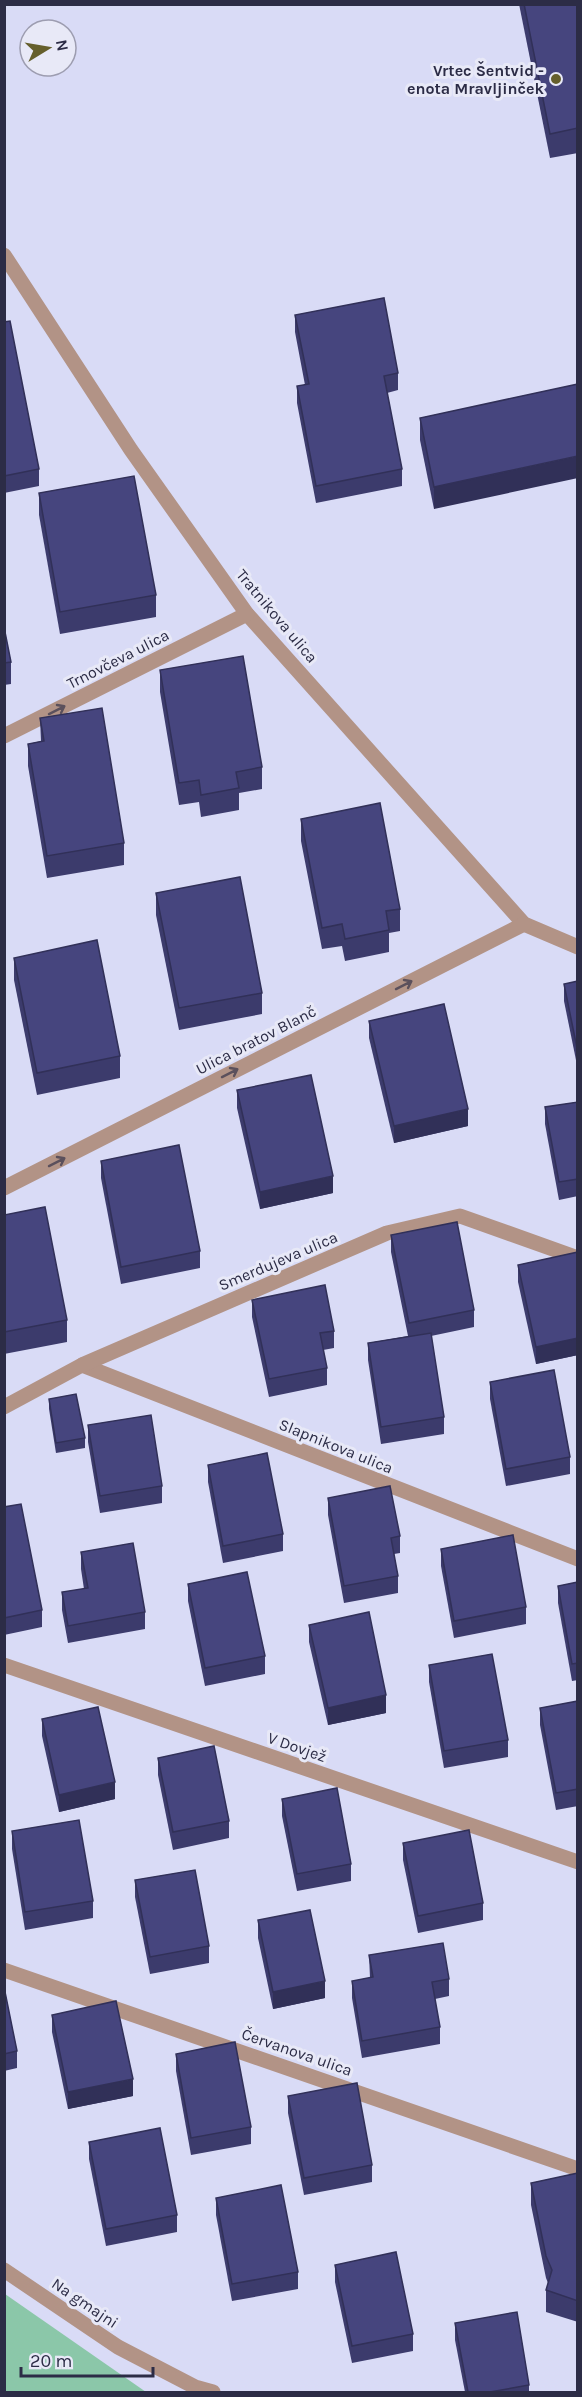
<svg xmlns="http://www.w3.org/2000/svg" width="582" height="2397" viewBox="0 0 582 2397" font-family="Karla,sans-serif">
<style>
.green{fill:#8bc7a9}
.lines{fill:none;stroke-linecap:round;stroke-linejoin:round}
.minor{stroke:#b29386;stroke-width:15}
.wall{fill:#3c3b6c}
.shaded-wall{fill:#313058}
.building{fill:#46457e;stroke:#313058;stroke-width:1.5}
.oneway{stroke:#5b505c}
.poi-dot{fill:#655f2c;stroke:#e8e9f7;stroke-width:2}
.labels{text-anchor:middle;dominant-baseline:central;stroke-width:6;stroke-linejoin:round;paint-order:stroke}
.poi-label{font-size:16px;font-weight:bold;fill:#2c2c46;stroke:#e8e9f7;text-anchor:end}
.street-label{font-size:16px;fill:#2c2c46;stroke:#e8e9f7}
</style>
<rect width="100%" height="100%" fill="#d9dbf6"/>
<!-- green -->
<path class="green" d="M 4,2294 L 5,2294 L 146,2392 L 5,2392 Z"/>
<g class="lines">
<!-- minor -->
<g class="minor">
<path d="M 4,255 L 131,450 L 247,614 L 524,924 L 578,947"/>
<path d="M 4,736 L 247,614"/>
<path d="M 4,1188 L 524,924"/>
<path d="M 82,1365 L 578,1559"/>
<path d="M 4,1407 L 82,1365 L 387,1233 L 460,1216 L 578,1258"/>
<path d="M 4,1665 L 578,1862"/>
<path d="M 4,1970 L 578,2169"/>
<path d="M 4,2270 L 118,2347 L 195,2387 L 213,2392"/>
</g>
</g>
<!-- wall -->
<g class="wall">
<path d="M 519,4 L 578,4 L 578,153 L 550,158 Z"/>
<path d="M 295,315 L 398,373 L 398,390 L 387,393 L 402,469 L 402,486 L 316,503 L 297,403 L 297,386 L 305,385 L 295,332 Z"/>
<path d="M 4,322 L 39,469 L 39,486 L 4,493 Z"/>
<path d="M 578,384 L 434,509 L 420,440 L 420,418 Z"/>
<path d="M 39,493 L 156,595 L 156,617 L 60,634 L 39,515 Z"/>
<path d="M 4,627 L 11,662 L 11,684 L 4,685 Z"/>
<path d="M 160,670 L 262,767 L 262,789 L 239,793 L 239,810 L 201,817 L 199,802 L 179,805 L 160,692 Z"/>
<path d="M 40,718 L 124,843 L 124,865 L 47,878 L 28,766 L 28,744 L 41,741 Z"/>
<path d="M 301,819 L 400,909 L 400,931 L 389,933 L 389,952 L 345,961 L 342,946 L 322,949 L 301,841 Z"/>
<path d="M 156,893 L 262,993 L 262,1014 L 179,1030 L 156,915 Z"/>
<path d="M 14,958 L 120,1056 L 120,1078 L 37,1095 L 14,980 Z"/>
<path d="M 578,981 L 578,1070 L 564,1001 L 564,984 Z"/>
<path d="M 369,1021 L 468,1126 L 394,1143 L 369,1038 Z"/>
<path d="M 237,1090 L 333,1193 L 260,1209 L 237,1108 Z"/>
<path d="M 578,1102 L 578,1196 L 559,1200 L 545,1124 L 545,1107 Z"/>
<path d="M 101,1161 L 200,1251 L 200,1268 L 121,1284 L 101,1178 Z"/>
<path d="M 4,1215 L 67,1320 L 67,1342 L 4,1354 Z"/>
<path d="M 391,1235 L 474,1310 L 474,1327 L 431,1336 L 444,1417 L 444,1434 L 381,1444 L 368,1360 L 368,1343 L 408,1336 L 391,1252 Z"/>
<path d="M 578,1252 L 578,1355 L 536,1364 L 518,1282 L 518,1265 Z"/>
<path d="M 252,1300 L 334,1331 L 334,1348 L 323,1350 L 327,1368 L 327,1385 L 269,1397 L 252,1317 Z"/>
<path d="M 490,1382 L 570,1457 L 570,1474 L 506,1486 L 490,1399 Z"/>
<path d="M 49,1399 L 85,1438 L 85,1448 L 56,1453 L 49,1409 Z"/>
<path d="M 88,1425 L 162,1486 L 162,1503 L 100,1513 L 88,1442 Z"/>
<path d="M 208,1465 L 283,1534 L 283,1551 L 223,1563 L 208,1482 Z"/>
<path d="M 328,1498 L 400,1536 L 400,1553 L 394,1554 L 398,1576 L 398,1593 L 344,1603 L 328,1515 Z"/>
<path d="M 4,1507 L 42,1610 L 42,1627 L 4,1635 Z"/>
<path d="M 441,1549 L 526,1607 L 526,1624 L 454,1638 L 441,1566 Z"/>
<path d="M 81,1552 L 145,1612 L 145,1629 L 68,1643 L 62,1610 L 62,1592 L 84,1589 L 81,1569 Z"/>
<path d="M 578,1582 L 578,1680 L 572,1681 L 558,1603 L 558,1586 Z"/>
<path d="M 188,1584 L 265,1656 L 265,1674 L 205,1686 L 188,1601 Z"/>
<path d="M 309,1625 L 386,1713 L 328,1725 L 309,1642 Z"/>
<path d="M 429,1665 L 508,1740 L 508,1757 L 444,1768 L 429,1682 Z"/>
<path d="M 578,1701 L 578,1806 L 556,1810 L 540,1725 L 540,1708 Z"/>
<path d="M 42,1719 L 115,1799 L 59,1812 L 42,1736 Z"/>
<path d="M 158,1758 L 229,1821 L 229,1838 L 173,1850 L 158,1775 Z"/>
<path d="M 282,1799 L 351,1864 L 351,1881 L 297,1891 L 282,1816 Z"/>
<path d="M 12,1831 L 93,1901 L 93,1918 L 25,1930 L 12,1849 Z"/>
<path d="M 403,1843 L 483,1903 L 483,1920 L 418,1933 L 403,1860 Z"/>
<path d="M 135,1880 L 209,1946 L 209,1963 L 150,1974 L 135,1897 Z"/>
<path d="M 258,1920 L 325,1998 L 273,2009 L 258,1938 Z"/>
<path d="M 369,1955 L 449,1979 L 449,1996 L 435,1999 L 440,2027 L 440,2044 L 362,2058 L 352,1998 L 352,1981 L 370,1978 Z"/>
<path d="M 4,1987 L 17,2051 L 17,2068 L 4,2071 Z"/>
<path d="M 52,2015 L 133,2096 L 68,2109 L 52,2032 Z"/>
<path d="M 176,2054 L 251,2127 L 251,2144 L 191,2155 L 176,2071 Z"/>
<path d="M 288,2096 L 372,2165 L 372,2182 L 304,2195 L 288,2113 Z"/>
<path d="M 89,2142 L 177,2215 L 177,2232 L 106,2246 L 89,2159 Z"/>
<path d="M 578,2173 L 578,2322 L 546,2312 L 546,2290 L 548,2283 L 546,2278 L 531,2205 L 531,2183 Z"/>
<path d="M 216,2198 L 298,2272 L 298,2289 L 232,2301 L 216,2215 Z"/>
<path d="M 335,2265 L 413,2334 L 413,2351 L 352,2363 L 335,2282 Z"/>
<path d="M 455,2323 L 529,2385 L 529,2392 L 465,2392 L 455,2340 Z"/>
</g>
<!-- shaded-wall -->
<g class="shaded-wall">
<path d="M 578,456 L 578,478 L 434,509 L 434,487 Z"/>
<path d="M 468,1109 L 468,1126 L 394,1143 L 394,1126 Z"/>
<path d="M 333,1176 L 333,1193 L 260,1209 L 260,1192 Z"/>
<path d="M 578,1338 L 578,1355 L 536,1364 L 536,1347 Z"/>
<path d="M 386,1695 L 386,1713 L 328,1725 L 328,1708 Z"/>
<path d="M 115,1782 L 115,1799 L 59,1812 L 59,1795 Z"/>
<path d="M 325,1981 L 325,1998 L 273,2009 L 273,1992 Z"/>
<path d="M 133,2079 L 133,2096 L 68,2109 L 68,2092 Z"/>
</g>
<!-- building -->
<g class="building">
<path d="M 524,4 L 578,4 L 578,128 L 550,134 Z"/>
<path d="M 384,298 L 398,373 L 384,376 L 402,469 L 316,486 L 297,386 L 309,384 L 295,315 Z"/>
<path d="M 10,321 L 39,469 L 4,476 L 4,322 Z"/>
<path d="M 578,384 L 578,456 L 434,487 L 420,418 Z"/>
<path d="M 134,476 L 156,595 L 60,612 L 39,493 Z"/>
<path d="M 4,627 L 11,662 L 4,663 Z"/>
<path d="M 243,656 L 262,767 L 236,772 L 239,788 L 201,795 L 199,780 L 179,783 L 160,670 Z"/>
<path d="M 102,708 L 124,843 L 47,856 L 28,744 L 44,741 L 40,718 Z"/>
<path d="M 380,803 L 400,909 L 386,911 L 389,930 L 345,939 L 342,924 L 322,928 L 301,819 Z"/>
<path d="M 240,877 L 262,993 L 179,1008 L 156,893 Z"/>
<path d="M 97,940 L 120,1056 L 37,1073 L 14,958 Z"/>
<path d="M 578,981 L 578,1053 L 564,984 Z"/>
<path d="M 444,1004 L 468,1109 L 394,1126 L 369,1021 Z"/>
<path d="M 311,1075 L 333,1176 L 260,1192 L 237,1090 Z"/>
<path d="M 578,1102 L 578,1179 L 559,1182 L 545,1107 Z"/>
<path d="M 179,1145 L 200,1251 L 121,1267 L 101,1161 Z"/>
<path d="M 45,1207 L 67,1320 L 4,1332 L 4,1215 Z"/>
<path d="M 457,1222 L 474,1310 L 409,1323 L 391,1235 Z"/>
<path d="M 578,1252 L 578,1338 L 536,1347 L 518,1265 Z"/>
<path d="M 325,1285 L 334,1331 L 320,1333 L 327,1368 L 269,1379 L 252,1300 Z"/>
<path d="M 431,1333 L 444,1417 L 381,1427 L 368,1343 Z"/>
<path d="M 554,1370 L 570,1457 L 506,1469 L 490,1382 Z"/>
<path d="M 76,1394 L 85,1438 L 56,1443 L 49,1399 Z"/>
<path d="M 151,1415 L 162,1486 L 100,1496 L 88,1425 Z"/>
<path d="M 267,1453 L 283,1534 L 223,1546 L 208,1465 Z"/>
<path d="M 390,1486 L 400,1536 L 391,1538 L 398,1576 L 344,1586 L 328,1498 Z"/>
<path d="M 21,1504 L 42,1610 L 4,1618 L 4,1507 Z"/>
<path d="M 513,1535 L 526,1607 L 454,1621 L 441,1549 Z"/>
<path d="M 133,1543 L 145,1612 L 68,1626 L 62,1592 L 88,1588 L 81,1552 Z"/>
<path d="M 247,1572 L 265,1656 L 205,1668 L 188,1584 Z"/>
<path d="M 578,1582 L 578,1663 L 572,1664 L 558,1586 Z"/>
<path d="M 369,1612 L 386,1695 L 328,1708 L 309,1625 Z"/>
<path d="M 492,1654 L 508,1740 L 444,1751 L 429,1665 Z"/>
<path d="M 578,1701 L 578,1789 L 556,1793 L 540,1708 Z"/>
<path d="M 98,1707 L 115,1782 L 59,1795 L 42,1719 Z"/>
<path d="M 214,1746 L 229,1821 L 173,1832 L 158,1758 Z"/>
<path d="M 337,1788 L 351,1864 L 297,1874 L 282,1799 Z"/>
<path d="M 79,1820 L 93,1901 L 25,1912 L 12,1831 Z"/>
<path d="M 469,1830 L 483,1903 L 418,1916 L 403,1843 Z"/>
<path d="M 195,1870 L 209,1946 L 150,1957 L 135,1880 Z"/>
<path d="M 310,1910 L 325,1981 L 273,1992 L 258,1920 Z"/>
<path d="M 443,1943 L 449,1979 L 432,1982 L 440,2027 L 362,2041 L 352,1981 L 373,1977 L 369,1955 Z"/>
<path d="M 4,1987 L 17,2051 L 4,2054 Z"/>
<path d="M 116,2001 L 133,2079 L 68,2092 L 52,2015 Z"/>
<path d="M 235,2042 L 251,2127 L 191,2138 L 176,2054 Z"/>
<path d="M 357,2083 L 372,2165 L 304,2178 L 288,2096 Z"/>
<path d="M 160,2128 L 177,2215 L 106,2229 L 89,2142 Z"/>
<path d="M 578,2173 L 578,2301 L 546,2290 L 552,2270 L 546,2256 L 531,2183 Z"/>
<path d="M 281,2185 L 298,2272 L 232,2284 L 216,2198 Z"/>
<path d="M 396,2252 L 413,2334 L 352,2346 L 335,2265 Z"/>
<path d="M 517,2312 L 529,2385 L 490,2392 L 468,2392 L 455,2323 Z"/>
</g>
<!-- one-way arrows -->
<defs><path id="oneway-shaft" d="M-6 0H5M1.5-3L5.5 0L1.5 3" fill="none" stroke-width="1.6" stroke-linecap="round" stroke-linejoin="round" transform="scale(1.5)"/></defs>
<g class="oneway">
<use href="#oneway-shaft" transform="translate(57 710) rotate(-27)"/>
<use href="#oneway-shaft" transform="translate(404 985) rotate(-27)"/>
<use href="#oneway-shaft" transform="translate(230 1073) rotate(-27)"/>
<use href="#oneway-shaft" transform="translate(57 1162) rotate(-27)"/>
</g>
<!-- markers -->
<circle class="poi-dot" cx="556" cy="79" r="6"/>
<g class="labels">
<!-- poi labels -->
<g class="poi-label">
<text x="544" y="70">Vrtec Šentvid -<tspan x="544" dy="18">enota Mravljinček</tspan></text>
</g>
<!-- street labels -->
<g class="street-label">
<text transform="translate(277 616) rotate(50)">Tratnikova ulica</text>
<text transform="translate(118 659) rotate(-27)">Trnovčeva ulica</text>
<text transform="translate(256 1040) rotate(-27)">Ulica bratov Blanč</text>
<text transform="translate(278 1261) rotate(-23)">Smerdujeva ulica</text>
<text transform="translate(336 1446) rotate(22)">Slapnikova ulica</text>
<text transform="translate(297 1747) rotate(19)">V Dovjež</text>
<text transform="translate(297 2052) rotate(19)">Červanova ulica</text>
<text transform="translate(85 2303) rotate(34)">Na gmajni</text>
</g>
</g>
<!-- border -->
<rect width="582" height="2397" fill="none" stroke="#2c2c46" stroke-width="12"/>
<!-- north arrow -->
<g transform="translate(48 48) rotate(79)"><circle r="28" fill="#e8e9f7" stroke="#9d9db0" stroke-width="1.5"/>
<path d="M0-4.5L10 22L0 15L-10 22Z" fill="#655f2c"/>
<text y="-9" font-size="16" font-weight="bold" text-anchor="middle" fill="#2c2c46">N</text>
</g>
<!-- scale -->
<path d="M21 2367v9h132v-9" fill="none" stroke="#2c2c46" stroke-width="3"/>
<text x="30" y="2367" font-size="18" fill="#2c2c46" stroke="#e8e9f7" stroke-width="4.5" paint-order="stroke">20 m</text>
</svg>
